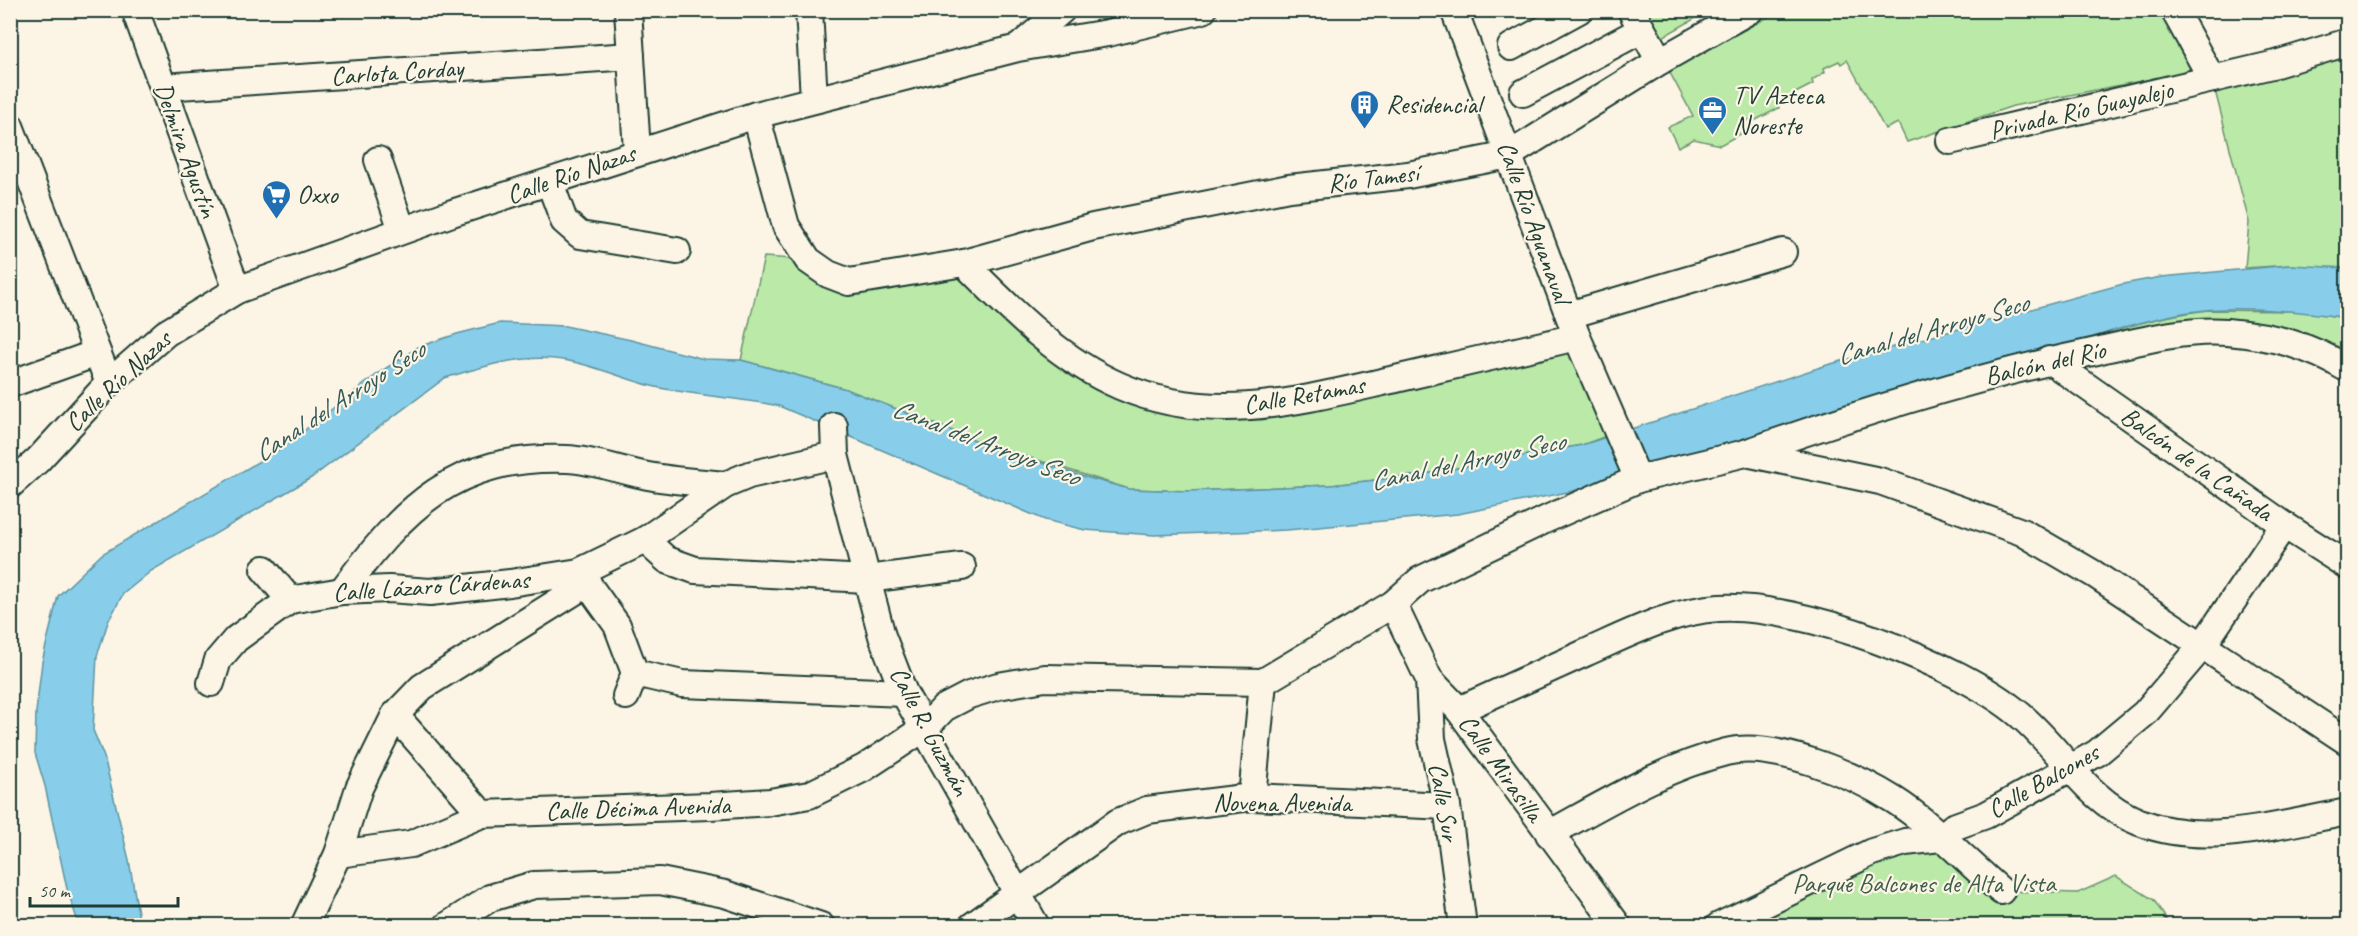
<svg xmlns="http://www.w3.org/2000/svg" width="2358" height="936" viewBox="0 0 2358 936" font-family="Caveat,sans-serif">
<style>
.green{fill:#bae9a8;stroke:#6c936e;stroke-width:1.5}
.water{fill:#88ceea;stroke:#5e94a1;stroke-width:1.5}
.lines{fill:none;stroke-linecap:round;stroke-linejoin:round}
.minor-casing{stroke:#1f3d34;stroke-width:30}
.minor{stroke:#fcf5e5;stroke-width:26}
.labels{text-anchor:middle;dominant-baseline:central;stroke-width:4.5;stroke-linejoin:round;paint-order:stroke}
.street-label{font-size:26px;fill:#1f3d34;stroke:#fcf5e5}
.poi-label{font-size:26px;fill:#1f3d34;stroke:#fcf5e5;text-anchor:start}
.park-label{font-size:26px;fill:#3e5f4b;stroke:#fcf5e5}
.water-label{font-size:27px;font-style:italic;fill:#345a58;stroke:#fcf5e5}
</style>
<rect width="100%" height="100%" fill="#fcf5e5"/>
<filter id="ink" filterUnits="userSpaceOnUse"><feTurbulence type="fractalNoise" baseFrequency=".0167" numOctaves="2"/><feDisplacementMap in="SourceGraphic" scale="12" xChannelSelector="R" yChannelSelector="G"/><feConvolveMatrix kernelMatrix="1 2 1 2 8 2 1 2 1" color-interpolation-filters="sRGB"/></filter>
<g filter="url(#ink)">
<!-- green -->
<g class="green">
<path d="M 1638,11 L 1708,11 L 1654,42 Z"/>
<path d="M 1779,11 L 2164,11 L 2193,64 L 2187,72 L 2013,106 L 1907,142 L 1898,123 L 1885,129 L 1847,60 L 1841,64 L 1839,61 L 1824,68 L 1825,72 L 1812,80 L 1813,84 L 1776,103 L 1779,108 L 1754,121 L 1752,118 L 1742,124 L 1746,131 L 1720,145 L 1694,139 L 1678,147 L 1668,127 L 1693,116 L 1669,71 Z"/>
<path d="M 2347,42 L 2347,270 L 2290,265 L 2245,268 L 2249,222 L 2212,79 Z"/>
<path d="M 764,257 L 808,260 L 828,274 L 964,263 L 1076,362 L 1229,408 L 1577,337 L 1617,432 L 1582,445 L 1420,475 L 1331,485 L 1189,491 L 1129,489 L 980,442 L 846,389 L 741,360 Z"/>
<path d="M 2208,310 L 2302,311 L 2347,318 L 2347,369 L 2286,340 L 2056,350 C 2105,332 2156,316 2208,310 Z"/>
<path d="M 1941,838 L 2001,891 L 2078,893 L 2116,876 L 2154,900 L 2170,925 L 1719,926 Z"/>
</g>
<!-- water -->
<path class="water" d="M 2290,265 L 2347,268 L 2347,318 C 2299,311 2232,304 2183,313 C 2140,321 2097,335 2056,350 L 1583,489 L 1458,514 L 1287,530 L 1154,535 L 1085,530 L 1045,520 L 779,406 C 740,398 700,396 660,388 C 627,381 596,365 563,360 C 523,353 483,367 445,378 L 311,478 L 151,571 L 123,594 L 108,622 L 97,656 L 93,730 L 104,757 L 129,860 L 140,925 L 79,925 L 67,889 L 45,786 L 35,753 L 36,712 L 42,662 L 58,596 L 102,554 L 280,449 L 380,372 L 418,347 L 457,334 L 500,323 L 565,326 L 631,340 L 704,359 L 741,360 L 846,389 L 980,442 L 1078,475 L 1129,489 L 1189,491 L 1331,485 L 1420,475 L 1582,445 L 1827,365 L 2123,284 L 2161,277 Z"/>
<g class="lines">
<defs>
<g id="minor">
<path d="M 135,10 L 237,290"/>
<path d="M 628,10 L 637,151"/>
<path d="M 809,10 L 814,99"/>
<path d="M 1454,10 L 1577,337 L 1638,479"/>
<path d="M 1631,10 L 1660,61"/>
<path d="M 2174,10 L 2212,79"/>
<path d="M 1019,47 L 1062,10"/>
<path d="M 1511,47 L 1579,10"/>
<path d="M 163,87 L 631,56"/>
<path d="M 1523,93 L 1641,30"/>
<path d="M 756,115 L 786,226 L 808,260 L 828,274 L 849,282 L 964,263 L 1093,227 L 1289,188 L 1408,175 L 1509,155 L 1660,61 L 1750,10"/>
<path d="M 10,126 L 109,383"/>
<path d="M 1950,141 L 2276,64 L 2348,42"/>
<path d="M 378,160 L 402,230"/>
<path d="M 550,183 L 564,221 L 580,235 L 677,251"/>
<path d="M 964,263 C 1010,309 1059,360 1120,386 C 1214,427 1306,399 1400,378 C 1459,364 1518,351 1577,337"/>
<path d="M 1569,315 L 1783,252"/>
<path d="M 2049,360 L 2284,525 L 2348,566"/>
<path d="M 10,384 L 97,353"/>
<path d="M 834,426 L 835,455 L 867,579 L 882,636 L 904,693 L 1036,926"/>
<path d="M 1748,452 C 1862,412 1978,376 2097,351 C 2140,341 2183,329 2227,332 C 2273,336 2308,345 2348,369"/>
<path d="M 10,485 L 38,460 L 109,383 L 166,333 L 237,290 L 452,213 L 756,115 L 1018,48 L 1108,33 L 1203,10"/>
<path d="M 645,540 L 667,560 L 695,570 L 867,579 L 962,567"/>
<path d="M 264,569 L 290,600 L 342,591 L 389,589 L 430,592 L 510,583 L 579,572 L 645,540 L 725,485 L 749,475 L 835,455"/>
<path d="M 579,572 L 617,625 L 635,673 L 626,696"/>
<path d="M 342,591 C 405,507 454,455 567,459 C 593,460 622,471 648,476 C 673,481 700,482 725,485"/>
<path d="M 1393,604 L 1429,679 L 1459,710 L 1618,926"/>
<path d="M 635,673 L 682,684 L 904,693"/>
<path d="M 1429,679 L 1432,739 L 1447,806 L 1463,926"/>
<path d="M 211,683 L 218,660 L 236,639 L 290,600"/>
<path d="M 1459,710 C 1501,691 1543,672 1585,653 C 1628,634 1671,611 1719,608 C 1799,603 1959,663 2020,715 C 2062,750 2086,801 2139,822 C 2207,848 2280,824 2348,812"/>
<path d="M 395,715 L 482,814"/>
<path d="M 1252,797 L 1263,682"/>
<path d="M 1549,834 C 1606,803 1662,768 1726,752 C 1772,740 1855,775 1894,800 C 1932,824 1966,861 2001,891"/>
<path d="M 338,854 L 411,844 L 482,814 L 710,806 L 770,802 L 809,795 L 864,768 L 926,727 L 944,708 L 969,695 L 998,686 L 1045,678 L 1263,682 L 1393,604 L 1420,580 L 1549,518 L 1638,479 L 1746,453 L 1880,481 L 2022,532 L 2094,574 L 2348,742"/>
<path d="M 304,926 L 338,854 L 359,788 L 395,715 L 422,687 L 588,583"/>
<path d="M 447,926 L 490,898 L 534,885 L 660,881 L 725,894 L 821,926"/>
<path d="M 972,926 L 1118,822 L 1147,810 L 1252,797 L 1447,806"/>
<path d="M 1719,926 L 1872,852 L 1905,842 L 1941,838 L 1953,827 L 1986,815 L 2097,753 L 2145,713 L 2203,645 L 2284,525"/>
</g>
</defs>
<!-- minor casing -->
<use href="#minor" class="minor-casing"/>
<!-- minor -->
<use href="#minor" class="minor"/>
</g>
</g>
<!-- icons -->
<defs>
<symbol id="building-pin" viewBox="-11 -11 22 30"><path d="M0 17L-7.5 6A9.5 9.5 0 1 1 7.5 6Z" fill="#1f6fb2" stroke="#fcf5e5"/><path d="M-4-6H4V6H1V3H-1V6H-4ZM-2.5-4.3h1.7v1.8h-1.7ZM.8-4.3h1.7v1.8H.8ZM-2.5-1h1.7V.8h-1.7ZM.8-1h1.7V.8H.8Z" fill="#fff"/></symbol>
<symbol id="office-pin" viewBox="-11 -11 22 30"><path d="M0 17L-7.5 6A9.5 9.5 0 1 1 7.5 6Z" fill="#1f6fb2" stroke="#fcf5e5"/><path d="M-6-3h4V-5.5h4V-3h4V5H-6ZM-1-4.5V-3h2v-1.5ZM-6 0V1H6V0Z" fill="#fff"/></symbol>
<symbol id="supermarket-pin" viewBox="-11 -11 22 30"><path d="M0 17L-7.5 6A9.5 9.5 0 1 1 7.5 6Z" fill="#1f6fb2" stroke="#fcf5e5"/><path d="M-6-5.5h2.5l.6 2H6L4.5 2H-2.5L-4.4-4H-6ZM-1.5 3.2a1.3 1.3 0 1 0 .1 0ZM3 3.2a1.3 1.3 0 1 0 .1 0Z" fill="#fff"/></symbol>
</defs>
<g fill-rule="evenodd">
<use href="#building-pin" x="1348" y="88" width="33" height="45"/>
<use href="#office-pin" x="1696" y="94" width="33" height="45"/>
<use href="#supermarket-pin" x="260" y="178" width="33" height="45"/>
</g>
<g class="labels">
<!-- street labels -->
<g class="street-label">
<text transform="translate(397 72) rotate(-4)">Carlota Corday</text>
<text transform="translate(2081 110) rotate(-13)">Privada Río Guayalejo</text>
<text transform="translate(186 150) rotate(70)">Delmira Agustín</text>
<text transform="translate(571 174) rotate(-19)">Calle Río Nazas</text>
<text transform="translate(1373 178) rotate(-7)">Río Tamesí</text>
<text transform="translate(1534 222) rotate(70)">Calle Río Aguanaval</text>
<text transform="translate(2045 363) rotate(-13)">Balcón del Río</text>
<text transform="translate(118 381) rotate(-43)">Calle Río Nazas</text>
<text transform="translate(1304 395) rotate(-10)">Calle Retamas</text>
<text transform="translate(2197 464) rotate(35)">Balcón de la Cañada</text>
<text transform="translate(431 586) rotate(-4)">Calle Lázaro Cárdenas</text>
<text transform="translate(930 731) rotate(62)">Calle R. Guzmán</text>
<text transform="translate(1501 768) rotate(54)">Calle Mirasilla</text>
<text transform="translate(2043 781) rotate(-30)">Calle Balcones</text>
<text x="1282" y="802">Novena Avenida</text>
<text transform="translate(1444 802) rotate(80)">Calle Sur</text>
<text transform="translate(638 808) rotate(-2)">Calle Décima Avenida</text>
</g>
<!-- poi labels -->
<g class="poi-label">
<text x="1733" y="95">TV Azteca<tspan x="1733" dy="30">Noreste</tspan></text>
<text x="1386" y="104">Residencial</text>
<text x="297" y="194">Oxxo</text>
</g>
<!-- park labels -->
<g class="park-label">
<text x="1924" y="883">Parque Balcones de Alta Vista</text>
</g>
<!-- water labels -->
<g class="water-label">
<text transform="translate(1932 329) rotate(-16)">Canal del Arroyo Seco</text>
<text transform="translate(339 401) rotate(-33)">Canal del Arroyo Seco</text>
<text transform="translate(986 442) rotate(21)">Canal del Arroyo Seco</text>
<text transform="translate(1467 461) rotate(-12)">Canal del Arroyo Seco</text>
</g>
</g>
<!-- margin -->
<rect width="2358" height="936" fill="none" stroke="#fcf5e5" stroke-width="36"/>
<rect x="18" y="18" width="2322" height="900" fill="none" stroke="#1f3d34" stroke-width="2" filter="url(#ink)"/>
<!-- scale -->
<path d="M30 897v9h148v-9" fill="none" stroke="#1f3d34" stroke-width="3"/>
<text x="39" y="897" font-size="18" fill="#1f3d34" stroke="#fcf5e5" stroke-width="4.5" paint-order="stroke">50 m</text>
</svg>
